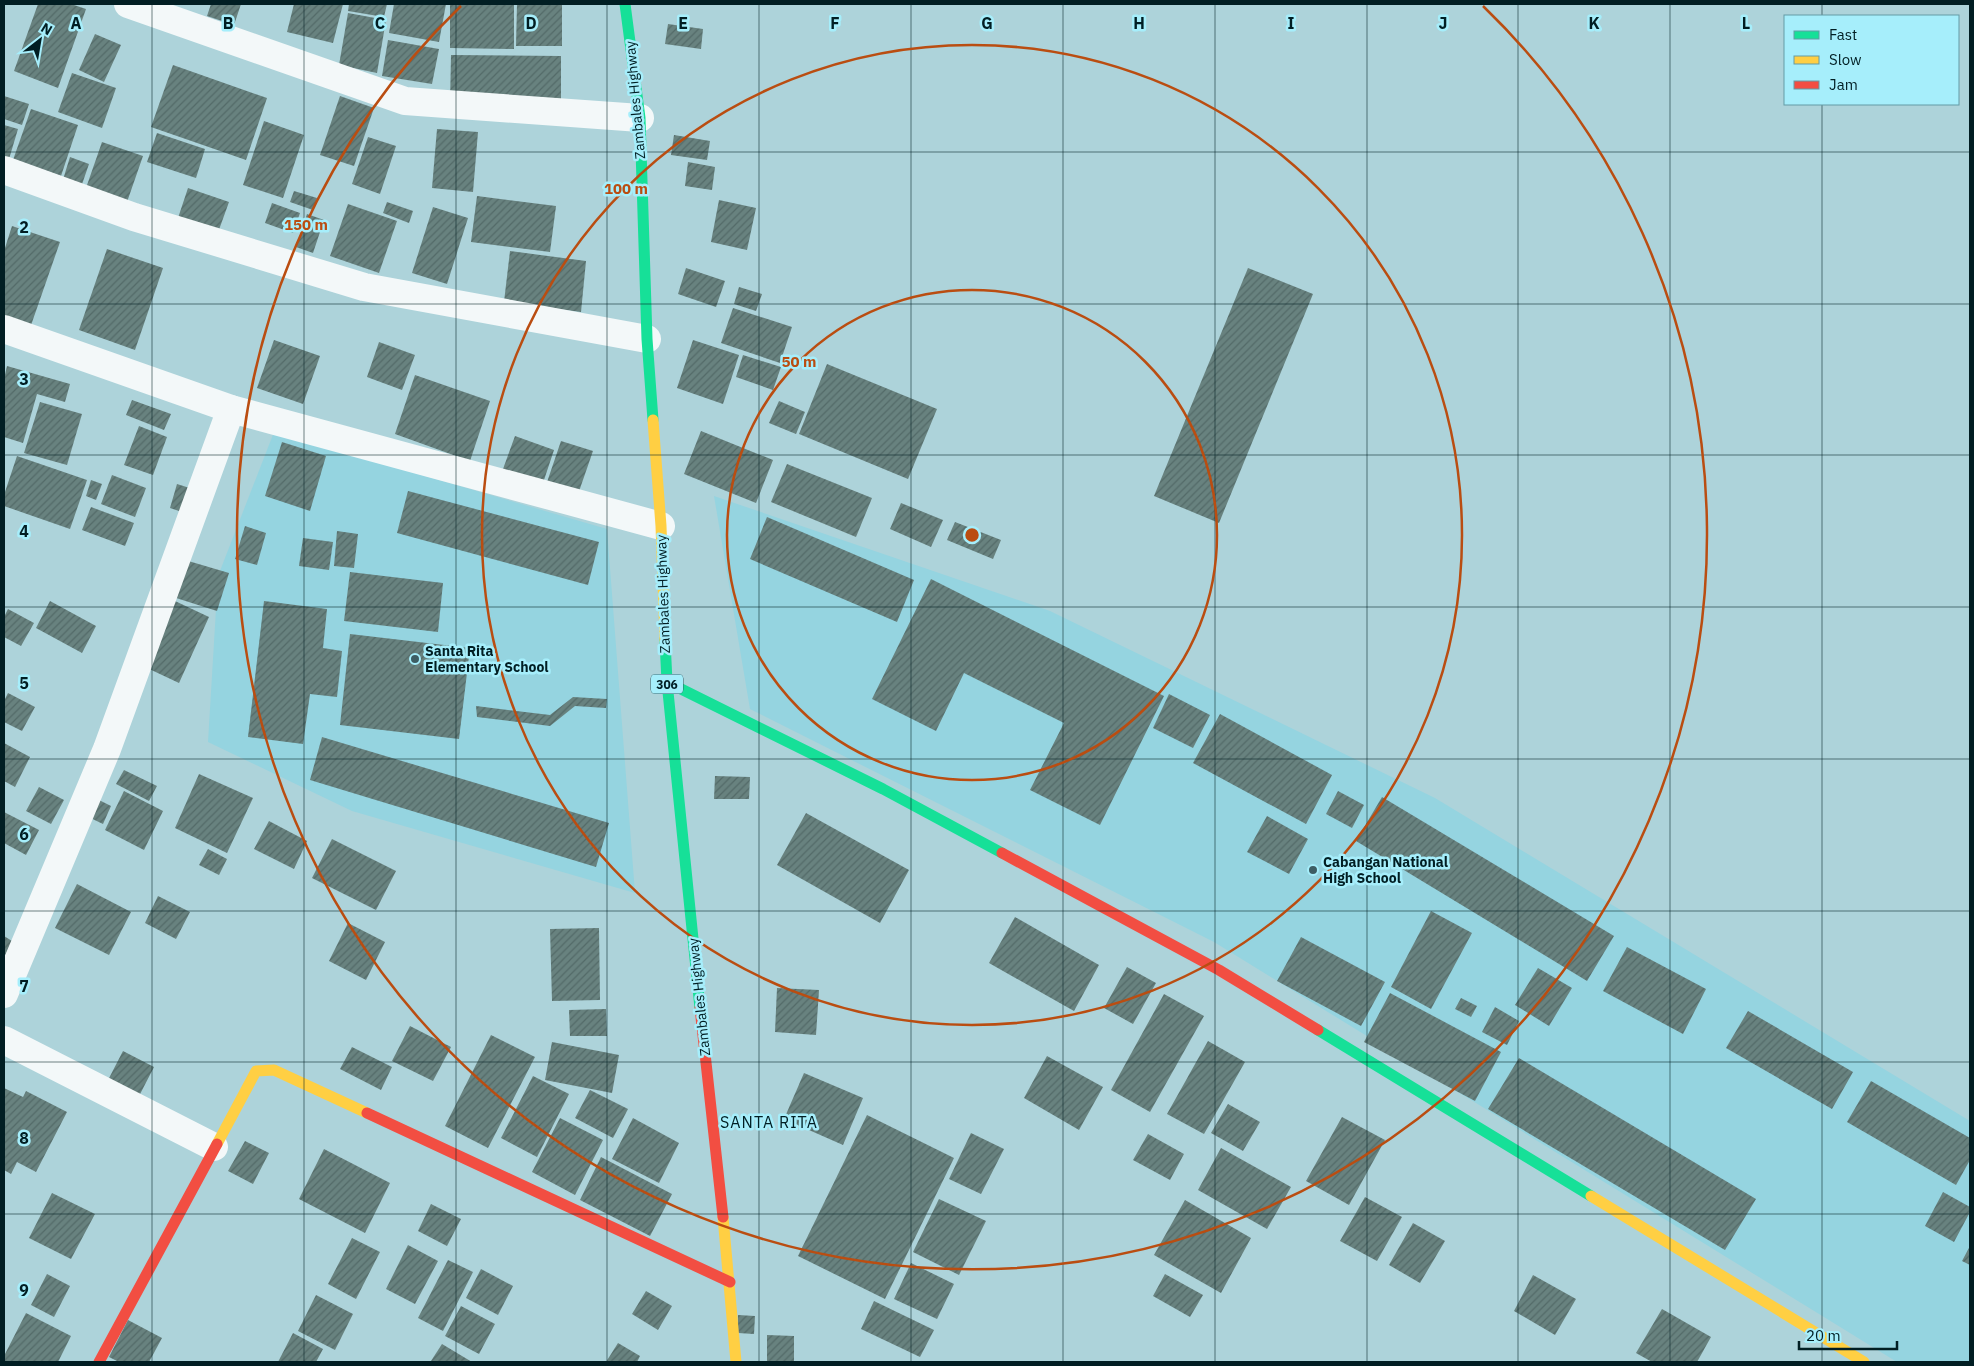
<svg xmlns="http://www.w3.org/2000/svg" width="1974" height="1366" viewBox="0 0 1974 1366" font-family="'IBM Plex Sans',sans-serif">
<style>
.built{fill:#95d4e0}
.building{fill:url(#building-hatch)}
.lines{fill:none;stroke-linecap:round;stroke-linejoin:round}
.street{stroke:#f3f8f9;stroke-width:28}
.fast{stroke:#16e098;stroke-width:11}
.slow{stroke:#ffcf43;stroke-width:11}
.jam{stroke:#f24e42;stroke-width:11}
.grid{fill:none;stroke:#011e23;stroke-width:1;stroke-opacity:0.55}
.ring{fill:none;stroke:#ba4d11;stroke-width:2.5}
.poi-dot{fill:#3d5d63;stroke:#a6eefb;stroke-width:2}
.labels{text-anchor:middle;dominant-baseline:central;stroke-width:5;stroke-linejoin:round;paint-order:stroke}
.shield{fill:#a6eefb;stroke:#325c64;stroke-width:1}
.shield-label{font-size:12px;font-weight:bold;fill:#011e23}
.street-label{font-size:14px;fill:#011e23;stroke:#a6eefb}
.poi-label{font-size:14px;font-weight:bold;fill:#011e23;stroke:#a6eefb;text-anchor:start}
.quarter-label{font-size:16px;letter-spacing:1px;fill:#011e23;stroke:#a6eefb}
.grid-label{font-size:16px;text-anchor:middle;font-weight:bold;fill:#011e23;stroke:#a6eefb;stroke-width:5;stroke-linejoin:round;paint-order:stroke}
.centre{fill:#ba4d11;stroke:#a6eefb;stroke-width:2.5}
.ring-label{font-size:15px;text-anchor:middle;font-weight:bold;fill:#ba4d11;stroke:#a6eefb;stroke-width:5;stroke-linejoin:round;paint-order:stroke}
</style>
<defs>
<pattern id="building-hatch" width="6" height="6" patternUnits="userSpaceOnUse" patternTransform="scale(1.25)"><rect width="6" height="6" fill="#68827f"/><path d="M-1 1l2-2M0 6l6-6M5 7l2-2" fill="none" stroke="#536a68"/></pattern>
</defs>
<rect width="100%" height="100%" fill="#add3da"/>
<!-- built -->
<g class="built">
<path d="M 274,432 L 607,529 L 635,893 L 352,811 L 208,742 L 218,576 Z"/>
<path d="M 714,496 L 1050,611 L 1435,798 L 1970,1121 L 1970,1362 L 1897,1362 L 1214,942 L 750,709 Z"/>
</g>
<!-- building -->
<g class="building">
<path d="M 38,4 L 71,4 L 86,9 L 58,88 L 14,71 Z"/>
<path d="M 211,4 L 241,4 L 234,25 L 207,16 Z"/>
<path d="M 294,4 L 343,4 L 333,43 L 287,32 Z"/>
<path d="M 349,4 L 387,4 L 384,17 L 348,11 Z"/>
<path d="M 394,4 L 446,4 L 439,42 L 389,33 Z"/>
<path d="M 450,4 L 514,4 L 514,49 L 450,48 Z"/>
<path d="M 517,4 L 562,4 L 562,46 L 516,46 Z"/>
<path d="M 348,13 L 386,20 L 377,73 L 339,65 Z"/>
<path d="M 668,24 L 703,29 L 701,49 L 665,44 Z"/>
<path d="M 95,34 L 121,45 L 104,82 L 79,70 Z"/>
<path d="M 388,40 L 439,49 L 432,84 L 382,76 Z"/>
<path d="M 451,55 L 561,56 L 561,105 L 450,103 Z"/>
<path d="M 173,65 L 267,98 L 246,160 L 151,127 Z"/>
<path d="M 72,73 L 116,88 L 102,128 L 58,112 Z"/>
<path d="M 4,96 L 29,104 L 22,125 L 4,119 Z"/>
<path d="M 340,96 L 374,108 L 354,166 L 320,155 Z"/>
<path d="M 31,109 L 78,125 L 61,176 L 13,160 Z"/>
<path d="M 264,121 L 304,135 L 283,198 L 243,185 Z"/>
<path d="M 4,125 L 18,129 L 9,159 L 4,157 Z"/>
<path d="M 437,129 L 478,132 L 473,192 L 432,188 Z"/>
<path d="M 157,133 L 205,149 L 196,178 L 147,162 Z"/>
<path d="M 674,135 L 710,141 L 707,160 L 671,155 Z"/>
<path d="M 368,137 L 396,146 L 380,194 L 352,184 Z"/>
<path d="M 102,142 L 143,156 L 127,202 L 86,188 Z"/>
<path d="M 70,157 L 89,164 L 79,193 L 61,186 Z"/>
<path d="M 688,162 L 715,167 L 712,190 L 685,186 Z"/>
<path d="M 188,188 L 229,202 L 216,238 L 176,224 Z"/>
<path d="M 294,191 L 317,198 L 313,210 L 290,202 Z"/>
<path d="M 477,196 L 556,206 L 550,252 L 471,242 Z"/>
<path d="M 719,200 L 756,208 L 747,250 L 711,242 Z"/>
<path d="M 387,202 L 413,211 L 409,223 L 383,213 Z"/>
<path d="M 272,203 L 300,213 L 293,233 L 265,223 Z"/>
<path d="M 348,204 L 397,221 L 379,273 L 330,256 Z"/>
<path d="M 433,207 L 468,218 L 447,284 L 412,273 Z"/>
<path d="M 307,214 L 324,220 L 313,253 L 296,247 Z"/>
<path d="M 12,226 L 60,242 L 29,331 L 4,323 L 4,251 Z"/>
<path d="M 107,249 L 163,268 L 135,350 L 79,330 Z"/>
<path d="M 510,251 L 586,261 L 581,312 L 504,302 Z"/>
<path d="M 686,268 L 725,281 L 716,307 L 678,294 Z"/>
<path d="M 1248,268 L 1313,294 L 1219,523 L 1154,496 Z"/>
<path d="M 739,287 L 762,294 L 756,311 L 734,304 Z"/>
<path d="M 733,308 L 792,327 L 780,363 L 721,343 Z"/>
<path d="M 274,340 L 320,356 L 303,404 L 257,388 Z"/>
<path d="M 693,340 L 739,355 L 723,404 L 677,388 Z"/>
<path d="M 379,342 L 415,355 L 402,390 L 367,377 Z"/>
<path d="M 743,355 L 781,367 L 773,390 L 736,377 Z"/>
<path d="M 827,364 L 937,409 L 908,479 L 799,434 Z"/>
<path d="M 7,366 L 70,384 L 65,402 L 37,394 L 23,443 L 4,437 L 4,379 Z"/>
<path d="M 415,375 L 490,401 L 470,461 L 395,434 Z"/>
<path d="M 132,400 L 171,414 L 164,430 L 126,415 Z"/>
<path d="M 779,401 L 805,412 L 796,434 L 769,423 Z"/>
<path d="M 40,402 L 82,414 L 67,465 L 24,453 Z"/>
<path d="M 139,426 L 167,437 L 153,475 L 124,465 Z"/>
<path d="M 701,431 L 773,460 L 756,503 L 684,474 Z"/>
<path d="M 515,436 L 554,450 L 543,483 L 503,469 Z"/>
<path d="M 561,441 L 593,451 L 576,500 L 545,488 Z"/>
<path d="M 282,442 L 326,456 L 310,511 L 265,496 Z"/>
<path d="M 17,456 L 87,480 L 70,529 L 4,506 L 4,495 Z"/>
<path d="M 787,464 L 872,498 L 856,537 L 771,502 Z"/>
<path d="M 112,475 L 146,488 L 135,517 L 101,504 Z"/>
<path d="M 91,480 L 102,484 L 96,500 L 86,496 Z"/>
<path d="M 177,484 L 196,490 L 188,514 L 170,508 Z"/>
<path d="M 408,491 L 599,542 L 588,585 L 397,533 Z"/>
<path d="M 901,503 L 943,520 L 931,547 L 890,529 Z"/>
<path d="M 91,507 L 134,523 L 125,546 L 82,530 Z"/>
<path d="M 767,517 L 914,580 L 897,622 L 750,559 Z"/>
<path d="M 955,522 L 1001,540 L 993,559 L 947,540 Z"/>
<path d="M 245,526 L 266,533 L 257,565 L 235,559 Z"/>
<path d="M 337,531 L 358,534 L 354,568 L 334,566 Z"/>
<path d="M 303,538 L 333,542 L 329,570 L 299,566 Z"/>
<path d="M 185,560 L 229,573 L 217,611 L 173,597 Z"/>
<path d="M 350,572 L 443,583 L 438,632 L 344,621 Z"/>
<path d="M 931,579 L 1164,696 L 1100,825 L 1030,790 L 1064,723 L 964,673 L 936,731 L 872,699 Z"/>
<path d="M 50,601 L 96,626 L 82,653 L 36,628 Z"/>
<path d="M 175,601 L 209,617 L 179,683 L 145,667 Z"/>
<path d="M 264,601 L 327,609 L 323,648 L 342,651 L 337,697 L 310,694 L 303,744 L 248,737 Z"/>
<path d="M 8,609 L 34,623 L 21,646 L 4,637 L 4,617 Z"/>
<path d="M 350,634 L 470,648 L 459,739 L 340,725 Z"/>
<path d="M 8,693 L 35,707 L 22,731 L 4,722 L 4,701 Z"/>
<path d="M 1169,694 L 1210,715 L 1193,748 L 1153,728 Z"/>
<path d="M 573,697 L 607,699 L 606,708 L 575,706 L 550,726 L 477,717 L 476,706 L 550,715 Z"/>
<path d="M 1220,714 L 1332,775 L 1306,824 L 1193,763 Z"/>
<path d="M 322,737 L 609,823 L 596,867 L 310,780 Z"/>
<path d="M 4,743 L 30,757 L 15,787 L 4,781 Z"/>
<path d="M 124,770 L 157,786 L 149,801 L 116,784 Z"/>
<path d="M 199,774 L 253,798 L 227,853 L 175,828 Z"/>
<path d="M 715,776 L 750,777 L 749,799 L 714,799 Z"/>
<path d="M 39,787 L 64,800 L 51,824 L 26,811 Z"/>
<path d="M 124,791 L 163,811 L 144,850 L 105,830 Z"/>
<path d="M 1338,791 L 1364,805 L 1352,828 L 1326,814 Z"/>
<path d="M 91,796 L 111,806 L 103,824 L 82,814 Z"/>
<path d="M 1382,797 L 1614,936 L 1587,981 L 1356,841 Z"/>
<path d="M 4,812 L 39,830 L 26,855 L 4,843 Z"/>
<path d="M 806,813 L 909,870 L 880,923 L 777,865 Z"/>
<path d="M 1267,816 L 1308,839 L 1289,874 L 1247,852 Z"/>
<path d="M 269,821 L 307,841 L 294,869 L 254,849 Z"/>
<path d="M 332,839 L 396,871 L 376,910 L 312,878 Z"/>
<path d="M 208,849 L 227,859 L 219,875 L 199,865 Z"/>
<path d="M 77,884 L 131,912 L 109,955 L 55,928 Z"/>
<path d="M 158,896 L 190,912 L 176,939 L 145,923 Z"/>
<path d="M 1431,911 L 1472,933 L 1431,1009 L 1391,987 Z"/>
<path d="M 1015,917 L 1099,965 L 1074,1011 L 989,963 Z"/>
<path d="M 348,923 L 385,942 L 366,980 L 329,961 Z"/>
<path d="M 599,928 L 600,1000 L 552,1001 L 550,929 Z"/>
<path d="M 4,936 L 12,941 L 4,958 Z"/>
<path d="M 1301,937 L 1385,982 L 1361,1026 L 1277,981 Z"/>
<path d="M 1627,947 L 1706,989 L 1683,1034 L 1603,991 Z"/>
<path d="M 1127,967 L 1156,983 L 1133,1024 L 1104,1008 Z"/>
<path d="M 1538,968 L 1572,988 L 1549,1026 L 1515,1005 Z"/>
<path d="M 777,988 L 819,990 L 816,1035 L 775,1032 Z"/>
<path d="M 1390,993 L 1501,1052 L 1475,1101 L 1364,1042 Z"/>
<path d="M 1164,994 L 1204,1016 L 1150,1112 L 1111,1090 Z"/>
<path d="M 1461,998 L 1477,1006 L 1471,1017 L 1455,1009 Z"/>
<path d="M 1495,1007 L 1519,1021 L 1507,1045 L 1482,1032 Z"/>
<path d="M 606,1009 L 607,1036 L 570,1036 L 569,1010 Z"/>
<path d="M 1748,1011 L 1853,1072 L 1832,1109 L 1726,1048 Z"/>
<path d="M 410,1026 L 451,1047 L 433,1081 L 392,1061 Z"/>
<path d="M 491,1035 L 535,1057 L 488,1148 L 445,1126 Z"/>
<path d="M 1208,1041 L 1245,1062 L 1204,1134 L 1167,1114 Z"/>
<path d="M 552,1042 L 619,1055 L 612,1093 L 545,1080 Z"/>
<path d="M 352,1047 L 392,1067 L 381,1090 L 340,1069 Z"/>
<path d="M 123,1051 L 154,1067 L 137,1100 L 106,1084 Z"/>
<path d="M 1047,1056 L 1103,1087 L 1079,1130 L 1024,1098 Z"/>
<path d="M 1519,1058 L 1756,1199 L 1725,1250 L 1488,1109 Z"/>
<path d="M 804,1073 L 863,1098 L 843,1145 L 784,1119 Z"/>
<path d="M 533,1076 L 569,1094 L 537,1157 L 501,1138 Z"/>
<path d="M 1871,1081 L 1970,1138 L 1970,1160 L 1956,1185 L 1847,1122 Z"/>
<path d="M 4,1088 L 23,1097 L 26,1091 L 67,1112 L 36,1172 L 17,1162 L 11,1174 L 4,1170 Z"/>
<path d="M 590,1090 L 628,1109 L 613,1138 L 575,1118 Z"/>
<path d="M 1228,1104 L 1260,1122 L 1243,1151 L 1211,1133 Z"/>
<path d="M 867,1115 L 954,1158 L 885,1299 L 798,1256 Z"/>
<path d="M 1342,1117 L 1385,1140 L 1349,1205 L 1306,1181 Z"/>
<path d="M 560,1118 L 603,1140 L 575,1195 L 532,1172 Z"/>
<path d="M 633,1118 L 679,1143 L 659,1183 L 612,1159 Z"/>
<path d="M 971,1133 L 1004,1149 L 981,1194 L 949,1179 Z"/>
<path d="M 1148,1134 L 1184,1154 L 1170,1180 L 1133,1160 Z"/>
<path d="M 245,1141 L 269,1153 L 253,1184 L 228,1171 Z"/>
<path d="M 1221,1148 L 1291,1187 L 1267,1229 L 1198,1190 Z"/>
<path d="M 324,1149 L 390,1183 L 365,1233 L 299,1199 Z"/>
<path d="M 601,1157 L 672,1194 L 650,1236 L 580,1200 Z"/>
<path d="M 1943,1192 L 1970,1207 L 1970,1212 L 1954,1242 L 1925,1226 Z"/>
<path d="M 52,1193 L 95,1214 L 71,1259 L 29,1238 Z"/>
<path d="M 1365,1197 L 1402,1217 L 1377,1261 L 1340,1241 Z"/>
<path d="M 939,1199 L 986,1221 L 959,1275 L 913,1252 Z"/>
<path d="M 1185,1200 L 1251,1238 L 1221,1293 L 1154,1255 Z"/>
<path d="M 431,1204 L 461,1219 L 447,1246 L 418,1231 Z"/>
<path d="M 1413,1223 L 1445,1241 L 1420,1283 L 1389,1265 Z"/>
<path d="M 352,1238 L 380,1252 L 356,1299 L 328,1284 Z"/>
<path d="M 408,1245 L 438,1261 L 415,1304 L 386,1289 Z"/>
<path d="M 1970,1246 L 1970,1265 L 1962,1261 Z"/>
<path d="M 448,1260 L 473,1272 L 443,1331 L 418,1318 Z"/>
<path d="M 911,1263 L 954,1284 L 937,1319 L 894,1299 Z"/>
<path d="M 481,1269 L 513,1286 L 498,1315 L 466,1298 Z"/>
<path d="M 47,1274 L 70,1286 L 54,1317 L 31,1305 Z"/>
<path d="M 1165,1274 L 1203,1295 L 1190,1317 L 1153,1296 Z"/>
<path d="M 1533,1275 L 1576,1299 L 1555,1335 L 1514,1311 Z"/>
<path d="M 646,1291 L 672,1306 L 658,1330 L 632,1314 Z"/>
<path d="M 316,1295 L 353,1314 L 335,1350 L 298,1331 Z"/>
<path d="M 874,1301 L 934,1330 L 920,1357 L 861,1329 Z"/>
<path d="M 461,1306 L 495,1324 L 479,1354 L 445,1336 Z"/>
<path d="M 1662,1309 L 1711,1337 L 1697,1362 L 1652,1362 L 1636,1353 Z"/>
<path d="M 26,1313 L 71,1336 L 58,1362 L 4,1361 L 4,1356 Z"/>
<path d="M 738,1315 L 755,1316 L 754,1334 L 738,1333 Z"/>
<path d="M 128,1320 L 162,1338 L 149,1362 L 119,1362 L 109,1357 Z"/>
<path d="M 293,1333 L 323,1349 L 316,1362 L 278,1362 Z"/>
<path d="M 767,1335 L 794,1336 L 794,1362 L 767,1362 Z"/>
<path d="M 618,1343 L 640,1356 L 637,1362 L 606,1362 Z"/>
<path d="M 442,1344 L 472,1362 L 431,1361 Z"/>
</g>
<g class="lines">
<!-- street -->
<g class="street">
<path d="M 128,4 L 405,101 L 640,118"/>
<path d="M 4,170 L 134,217 L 364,287 L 647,339"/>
<path d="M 4,329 L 231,409 L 661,526"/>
<path d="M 4,994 L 107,749 L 231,409"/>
<path d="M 4,1040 L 214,1147"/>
</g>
<!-- fast -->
<g class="fast">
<path d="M 625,4 L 640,118 L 647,339 L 653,420"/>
<path d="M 665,640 L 667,682 L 700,1008"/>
<path d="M 667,682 L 883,789 L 1002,853"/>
<path d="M 1318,1030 L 1591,1196"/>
</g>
<!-- slow -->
<g class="slow">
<path d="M 653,420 L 661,526 L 665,640"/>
<path d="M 217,1144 L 256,1071 L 274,1070 L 367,1113"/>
<path d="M 1591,1196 L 1864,1362"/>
<path d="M 723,1217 L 736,1362"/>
</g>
<!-- jam -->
<g class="jam">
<path d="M 1002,853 L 1219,970 L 1318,1030"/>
<path d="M 700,1008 L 723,1217"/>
<path d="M 367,1113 L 730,1282"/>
<path d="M 99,1362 L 217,1144"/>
</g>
</g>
<!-- grid -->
<path class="grid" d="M 152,4 L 152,1362M 304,4 L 304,1362M 456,4 L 456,1362M 607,4 L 607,1362M 759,4 L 759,1362M 911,4 L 911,1362M 1063,4 L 1063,1362M 1215,4 L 1215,1362M 1367,4 L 1367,1362M 1518,4 L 1518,1362M 1670,4 L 1670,1362M 1822,4 L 1822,16M 1822,104 L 1822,1362M 4,152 L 1970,152M 4,304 L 1970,304M 4,455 L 1970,455M 4,607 L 1970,607M 4,759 L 1970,759M 4,911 L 1970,911M 4,1062 L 1970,1062M 4,1214 L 1970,1214"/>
<!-- distance rings -->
<g class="ring">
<circle cx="972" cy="535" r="245"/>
<circle cx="972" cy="535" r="490"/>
<path d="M1483 6A735 735 0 1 1 461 6"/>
</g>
<!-- markers -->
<g class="poi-dot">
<circle cx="415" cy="659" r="5"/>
<circle cx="1313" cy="870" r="5"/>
</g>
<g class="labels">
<!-- shield labels -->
<rect class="shield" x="651" y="674.5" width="32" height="19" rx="4"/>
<g class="shield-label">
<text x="667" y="684">306</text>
</g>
<!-- street labels -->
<g class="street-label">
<text transform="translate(635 100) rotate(-95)">Zambales Highway</text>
<text transform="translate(663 594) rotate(-92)">Zambales Highway</text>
<text transform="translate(699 997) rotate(-96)">Zambales Highway</text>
</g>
<!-- poi labels -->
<g class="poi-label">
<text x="425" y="651">Santa Rita<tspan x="425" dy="16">Elementary School</tspan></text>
<text x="1323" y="862">Cabangan National<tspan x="1323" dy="16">High School</tspan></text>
</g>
<!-- quarter labels -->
<g class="quarter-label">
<text x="769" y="1122">SANTA RITA</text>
</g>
</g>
<g class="grid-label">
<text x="76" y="29">A</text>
<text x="228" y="29">B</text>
<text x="380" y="29">C</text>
<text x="531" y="29">D</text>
<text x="683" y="29">E</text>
<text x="835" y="29">F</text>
<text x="987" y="29">G</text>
<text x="1139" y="29">H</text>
<text x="1291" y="29">I</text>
<text x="1443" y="29">J</text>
<text x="1594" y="29">K</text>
<text x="1746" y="29">L</text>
<text x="24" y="233">2</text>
<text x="24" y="385">3</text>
<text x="24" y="537">4</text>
<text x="24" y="689">5</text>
<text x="24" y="840">6</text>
<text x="24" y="992">7</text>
<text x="24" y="1144">8</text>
<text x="24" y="1296">9</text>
</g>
<circle cx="972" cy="535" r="8" class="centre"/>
<g class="ring-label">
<text x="626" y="194">100 m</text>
<text x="306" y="230">150 m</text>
<text x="799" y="367">50 m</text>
</g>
<!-- border -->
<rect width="1974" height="1366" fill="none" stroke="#011e23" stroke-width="10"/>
<!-- legend -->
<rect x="1784" y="15" width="175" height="90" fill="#a6eefb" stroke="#649ba5"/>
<rect x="1794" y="31" width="25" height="8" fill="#16e098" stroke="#649ba5"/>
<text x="1829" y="40" font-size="15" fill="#011e23">Fast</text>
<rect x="1794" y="56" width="25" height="8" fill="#ffcf43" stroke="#649ba5"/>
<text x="1829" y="65" font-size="15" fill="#011e23">Slow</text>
<rect x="1794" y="81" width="25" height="8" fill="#f24e42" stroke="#649ba5"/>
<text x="1829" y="90" font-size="15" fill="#011e23">Jam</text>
<!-- north arrow -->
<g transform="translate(40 40) rotate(31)" stroke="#a6eefb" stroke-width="4" paint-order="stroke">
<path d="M0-4L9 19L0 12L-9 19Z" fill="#011e23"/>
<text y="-8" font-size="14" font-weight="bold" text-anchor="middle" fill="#011e23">N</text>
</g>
<!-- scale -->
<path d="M1799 1341v8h98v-8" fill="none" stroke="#011e23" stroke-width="2.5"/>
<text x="1806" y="1341" font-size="15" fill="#011e23" stroke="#a6eefb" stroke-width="4" paint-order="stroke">20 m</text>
</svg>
